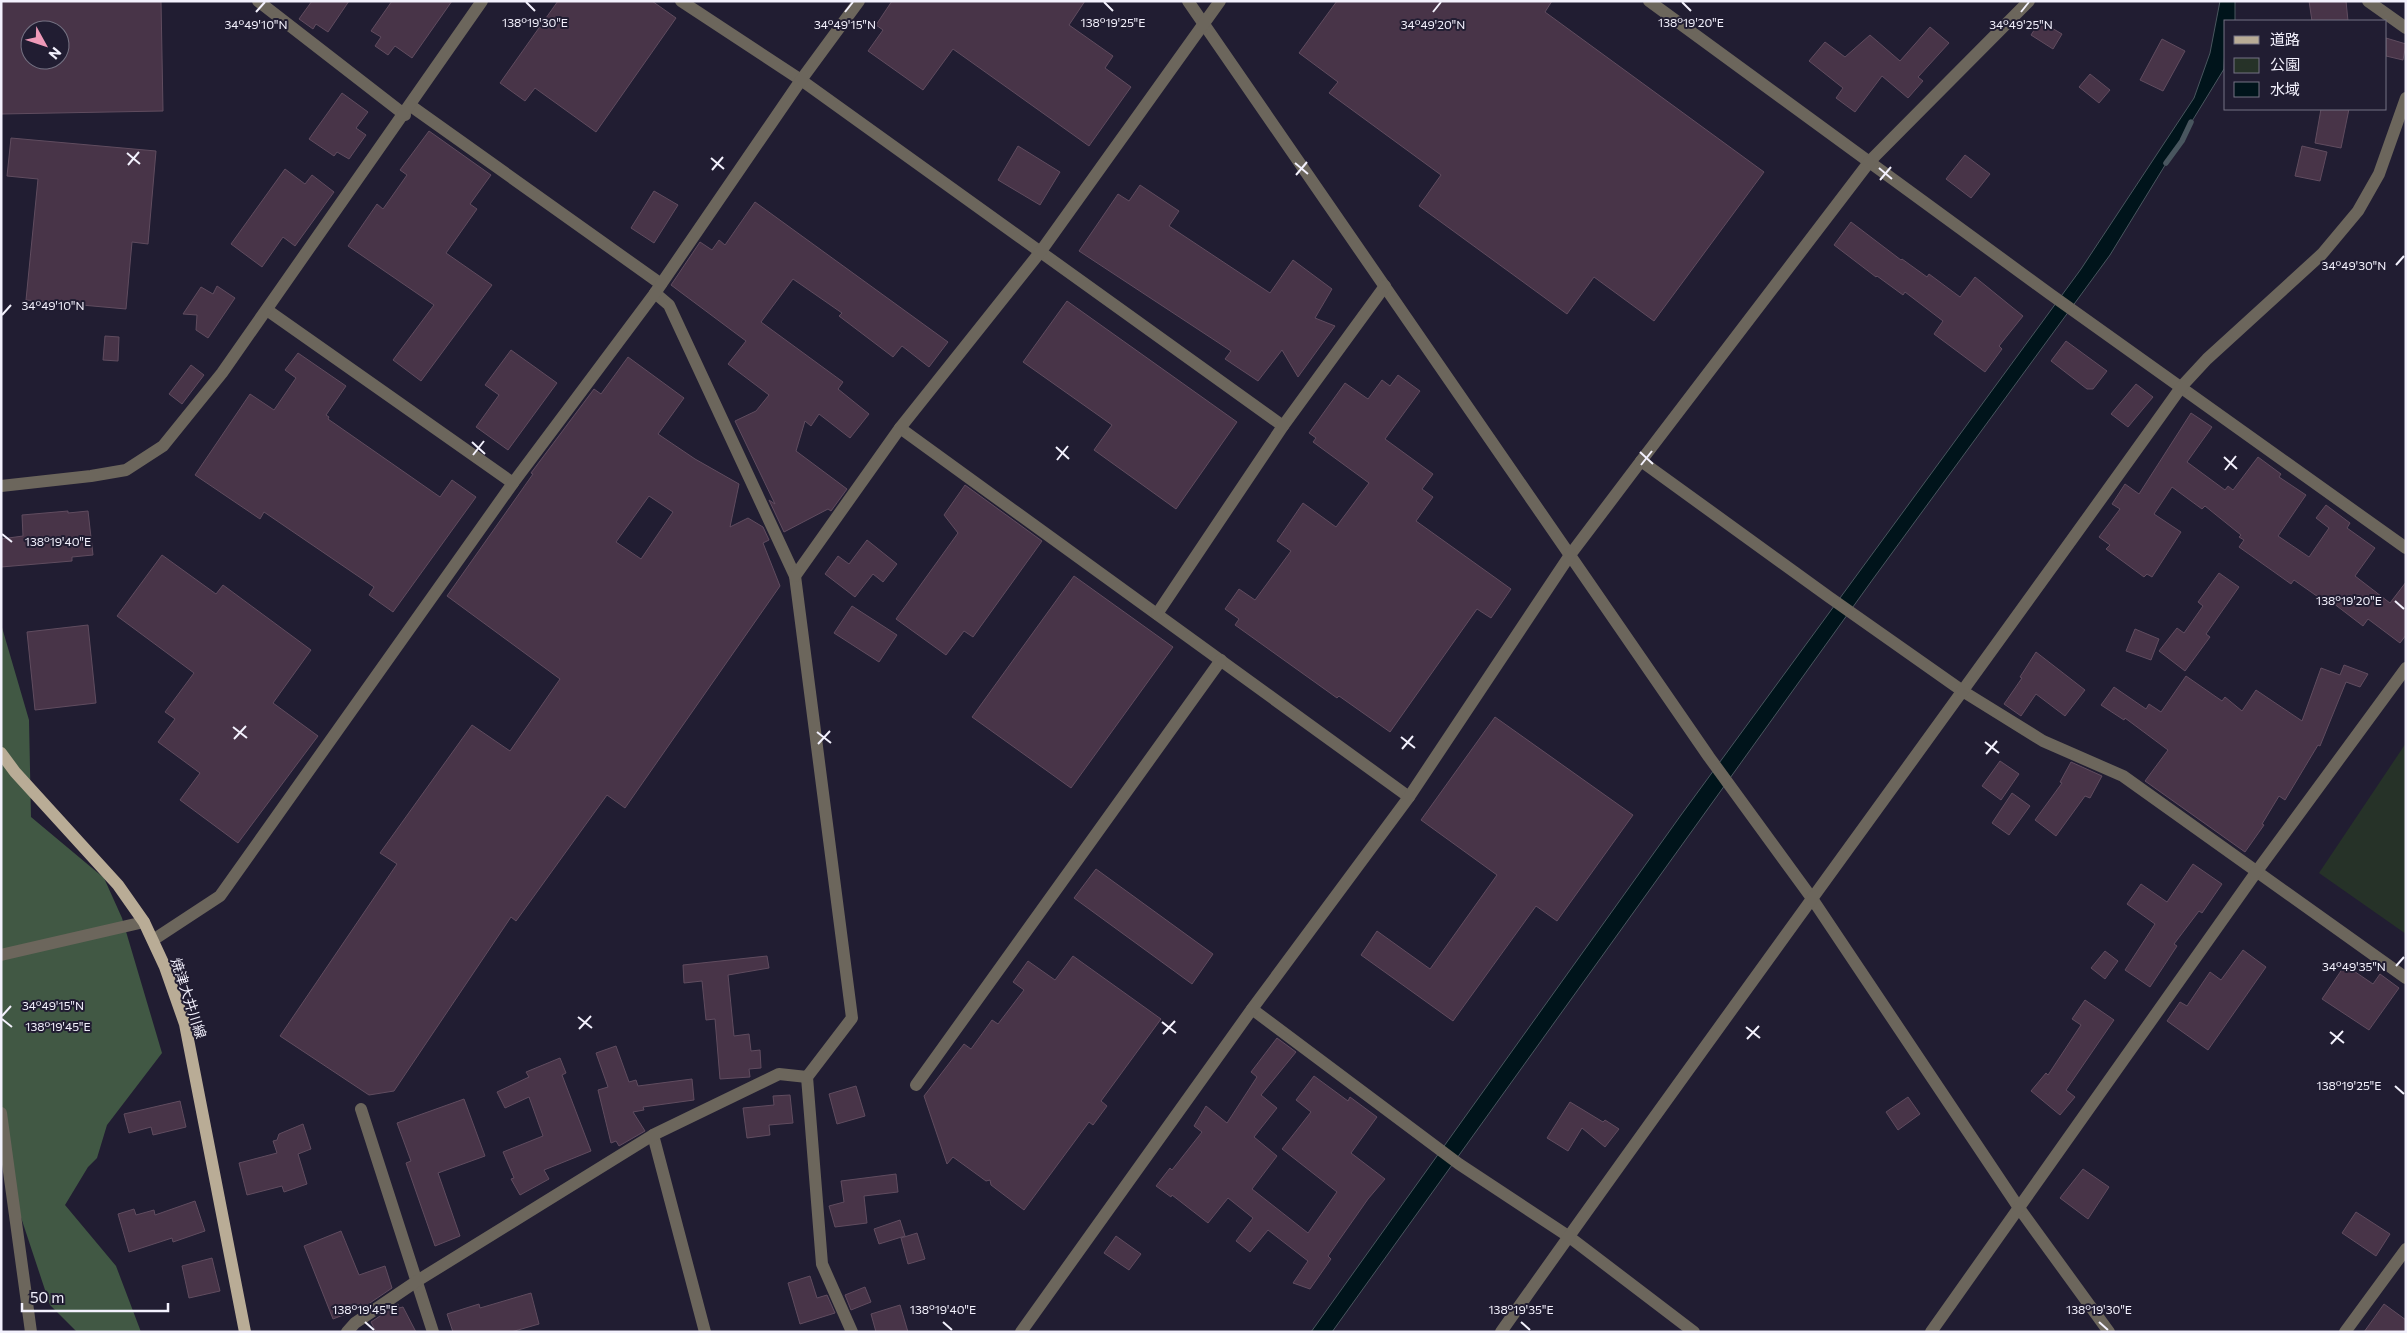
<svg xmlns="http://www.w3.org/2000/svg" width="2407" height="1333" viewBox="0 0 2407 1333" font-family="Commissioner,'Noto Sans JP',sans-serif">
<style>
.green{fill:#263228}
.forest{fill:#415844}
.water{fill:#00141b;stroke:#49565f}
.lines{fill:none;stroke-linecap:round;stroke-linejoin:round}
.stream{stroke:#49565f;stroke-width:5.5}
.building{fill:#483448;stroke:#604c5f;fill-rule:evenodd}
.minor{stroke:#6c665c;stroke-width:12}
.major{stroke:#b9ac96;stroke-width:12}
.ticks{fill:none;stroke:#f3f1fd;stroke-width:2}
.labels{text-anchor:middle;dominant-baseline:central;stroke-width:4;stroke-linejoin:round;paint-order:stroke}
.street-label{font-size:14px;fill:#f3f1fd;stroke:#211d32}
.ticks-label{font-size:12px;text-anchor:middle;fill:#f3f1fd;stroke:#211d32;stroke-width:4;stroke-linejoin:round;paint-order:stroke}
</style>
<rect width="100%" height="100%" fill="#211d32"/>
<!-- green -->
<path class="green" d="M 2406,743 L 2406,934 L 2319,873 Z"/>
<!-- forest -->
<path class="forest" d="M 1,624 L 29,720 L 31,817 L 104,878 L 122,918 L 162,1053 L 107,1125 L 97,1158 L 88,1167 L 65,1205 L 116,1266 L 141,1332 L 77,1332 L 50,1305 L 1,1157 Z"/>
<!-- water -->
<path class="water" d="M 2220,1 L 2235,1 L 2235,21 L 2226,21 L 2224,69 L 2110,255 L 1873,579 L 1332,1332 L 1311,1332 L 1681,815 L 2081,269 L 2194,98 L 2210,53 Z"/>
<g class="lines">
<!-- stream -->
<path class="stream" d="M 2166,163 L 2182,141 L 2191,122"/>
</g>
<!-- building -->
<g class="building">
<path d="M 1,1 L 161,1 L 163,111 L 1,114 ZM 30,30 L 60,30 L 60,60 L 30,60 Z"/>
<path d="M 312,1 L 349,1 L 328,32 L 316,24 L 313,29 L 299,19 Z"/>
<path d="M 392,1 L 452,1 L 412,58 L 395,46 L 388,55 L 375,46 L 381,37 L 371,31 Z"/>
<path d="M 558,1 L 652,1 L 676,18 L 596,132 L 535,88 L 525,101 L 500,83 Z"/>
<path d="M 892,1 L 1085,1 L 1069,25 L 1113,56 L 1105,68 L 1131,87 L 1089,146 L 953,49 L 923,90 L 868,51 L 883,30 L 876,25 Z"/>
<path d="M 1337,1 L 1552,1 L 1545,12 L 1764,172 L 1654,321 L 1594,277 L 1567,314 L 1419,206 L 1441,175 L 1329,93 L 1338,82 L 1299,53 Z"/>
<path d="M 2309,1 L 2346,1 L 2348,21 L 2312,21 Z"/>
<path d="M 2040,21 L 2062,34 L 2053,49 L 2031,35 Z"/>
<path d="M 1930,27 L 1949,43 L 1918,77 L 1923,81 L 1908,98 L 1882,76 L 1855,112 L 1836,98 L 1843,88 L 1809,61 L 1825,42 L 1845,57 L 1870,35 L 1900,61 Z"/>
<path d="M 2386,38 L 2406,44 L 2403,60 L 2386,56 Z"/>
<path d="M 2162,39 L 2185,51 L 2163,91 L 2140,80 Z"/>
<path d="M 2090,74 L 2110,90 L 2099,103 L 2079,87 Z"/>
<path d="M 342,93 L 368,112 L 356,128 L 366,135 L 349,159 L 337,152 L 334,156 L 309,139 Z"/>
<path d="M 2321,109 L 2349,109 L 2341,148 L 2315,143 Z"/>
<path d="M 429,131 L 491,175 L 470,204 L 477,209 L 446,253 L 492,285 L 421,381 L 393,360 L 434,305 L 348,246 L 377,204 L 383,209 L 407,175 L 400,170 Z"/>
<path d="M 11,138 L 156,151 L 148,244 L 132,242 L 126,309 L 26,300 L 38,179 L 7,176 Z"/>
<path d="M 1018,146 L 1060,172 L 1040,205 L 998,180 Z"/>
<path d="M 2302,146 L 2327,152 L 2320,181 L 2295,176 Z"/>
<path d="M 1965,155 L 1990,174 L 1971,198 L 1946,179 Z"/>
<path d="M 285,169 L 305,184 L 312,175 L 334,192 L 295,246 L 283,237 L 262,267 L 231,244 Z"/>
<path d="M 1140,185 L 1179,211 L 1169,226 L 1270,293 L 1293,260 L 1332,289 L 1315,318 L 1335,326 L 1298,377 L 1282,350 L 1258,381 L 1225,359 L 1231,351 L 1079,251 L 1118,194 L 1129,201 Z"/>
<path d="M 654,191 L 678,205 L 654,243 L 631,228 Z"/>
<path d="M 755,202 L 948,342 L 929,367 L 902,346 L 893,357 L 839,316 L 842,313 L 793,279 L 761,322 L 843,382 L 838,389 L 869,414 L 850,438 L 819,414 L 811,426 L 805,421 L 796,451 L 847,489 L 831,511 L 828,509 L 784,532 L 769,500 L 775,504 L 735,421 L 756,411 L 769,395 L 728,364 L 746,341 L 671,285 L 700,242 L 712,250 L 719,240 L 725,245 Z"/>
<path d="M 1851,222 L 1901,260 L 1902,259 L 1927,277 L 1929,274 L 1960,297 L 1975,277 L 2023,316 L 1999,346 L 2002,349 L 1985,372 L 1934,334 L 1943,321 L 1905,292 L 1903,295 L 1877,276 L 1876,277 L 1834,245 Z"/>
<path d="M 217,286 L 235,298 L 208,338 L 196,330 L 197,315 L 183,314 L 201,287 L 213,294 Z"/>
<path d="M 1067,301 L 1237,422 L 1176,509 L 1094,450 L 1112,425 L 1023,362 Z"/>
<path d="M 105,336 L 119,337 L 118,361 L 103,360 Z"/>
<path d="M 2066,341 L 2107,371 L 2093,389 L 2087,389 L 2051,361 Z"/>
<path d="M 511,350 L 557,383 L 508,450 L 476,427 L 499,395 L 485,385 Z"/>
<path d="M 298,353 L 346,386 L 326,415 L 329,417 L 328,419 L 440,497 L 452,480 L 476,497 L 393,612 L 369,595 L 374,587 L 264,512 L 260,519 L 195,475 L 250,394 L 274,410 L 296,378 L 285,370 Z"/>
<path d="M 628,357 L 684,398 L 658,434 L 695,459 L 739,484 L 730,527 L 748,518 L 763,527 L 769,540 L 763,543 L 780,586 L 625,808 L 607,795 L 516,921 L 511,917 L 394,1091 L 369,1095 L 280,1036 L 397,864 L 380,853 L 472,725 L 510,751 L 560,679 L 447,596 L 533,474 L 531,473 L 594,389 L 601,394 ZM 649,496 L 673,512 L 641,559 L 616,542 Z"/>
<path d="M 191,365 L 204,375 L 182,404 L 169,394 Z"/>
<path d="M 1398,375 L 1420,391 L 1385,439 L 1433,474 L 1422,489 L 1433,497 L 1416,521 L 1511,589 L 1491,618 L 1477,609 L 1390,732 L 1339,696 L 1337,698 L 1235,625 L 1239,619 L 1225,609 L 1239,589 L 1255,600 L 1291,551 L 1277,541 L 1303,503 L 1336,527 L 1369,483 L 1313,442 L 1316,438 L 1309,433 L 1345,383 L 1368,399 L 1382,380 L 1390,386 Z"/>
<path d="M 2136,384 L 2153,397 L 2128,427 L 2111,414 Z"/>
<path d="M 2191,413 L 2212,427 L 2187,462 L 2225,490 L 2228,486 L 2233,490 L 2258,457 L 2281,474 L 2279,477 L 2306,495 L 2278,536 L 2309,557 L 2329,528 L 2316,518 L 2326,505 L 2350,523 L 2347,528 L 2375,548 L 2355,576 L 2390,603 L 2406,582 L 2406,635 L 2400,643 L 2368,619 L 2363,626 L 2333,603 L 2331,606 L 2294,580 L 2291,584 L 2239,547 L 2244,540 L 2239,537 L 2241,535 L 2205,506 L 2202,509 L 2172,487 L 2154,514 L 2181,532 L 2152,577 L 2147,574 L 2144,577 L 2106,549 L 2110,545 L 2099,537 L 2120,509 L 2112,504 L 2125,484 L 2139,494 Z"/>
<path d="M 965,485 L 1042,541 L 973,637 L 964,631 L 946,655 L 896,619 L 958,533 L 944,515 Z"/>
<path d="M 68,511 L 68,513 L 88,511 L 93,555 L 72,557 L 72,561 L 1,567 L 1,539 L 23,536 L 22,515 Z"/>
<path d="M 867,540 L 897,564 L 883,582 L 873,574 L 855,597 L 825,574 L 838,556 L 849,564 Z"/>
<path d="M 162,555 L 216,594 L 223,585 L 311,650 L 273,703 L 318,736 L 238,843 L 180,800 L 200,773 L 158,742 L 175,719 L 165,712 L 194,673 L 117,616 Z"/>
<path d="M 2219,573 L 2239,587 L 2206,634 L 2210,637 L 2185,671 L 2159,651 L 2177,628 L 2184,633 L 2203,606 L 2198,602 Z"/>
<path d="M 1074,576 L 1173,647 L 1071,788 L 972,717 Z"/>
<path d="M 852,606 L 897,635 L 879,662 L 834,633 Z"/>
<path d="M 88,625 L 96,703 L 35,710 L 27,632 Z"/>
<path d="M 2135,629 L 2159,639 L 2151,660 L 2126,651 Z"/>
<path d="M 2036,652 L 2085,690 L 2065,716 L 2036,694 L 2021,716 L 2004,704 L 2022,678 L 2020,677 Z"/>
<path d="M 2344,665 L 2368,674 L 2360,687 L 2346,682 L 2320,746 L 2318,745 L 2285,800 L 2279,796 L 2262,824 L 2264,825 L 2245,852 L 2145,781 L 2168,750 L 2125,718 L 2124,720 L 2101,705 L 2114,687 L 2146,709 L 2149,704 L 2161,712 L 2186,676 L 2222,701 L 2225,697 L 2242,711 L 2256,690 L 2302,721 L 2321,668 L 2340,675 Z"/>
<path d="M 1495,717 L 1633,815 L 1557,921 L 1536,906 L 1453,1021 L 1361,955 L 1377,931 L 1430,969 L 1497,875 L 1421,820 Z"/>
<path d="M 2000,761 L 2019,774 L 2001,800 L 1982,786 Z"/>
<path d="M 2071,762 L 2102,776 L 2090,798 L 2085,796 L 2056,836 L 2035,820 L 2062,783 L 2060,782 Z"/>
<path d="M 2012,793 L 2030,806 L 2009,835 L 1992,823 Z"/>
<path d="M 2193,864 L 2222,884 L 2202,913 L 2199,911 L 2174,944 L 2177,946 L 2150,987 L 2125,970 L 2155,924 L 2127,904 L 2141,884 L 2167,902 Z"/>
<path d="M 1096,869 L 1213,954 L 1192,984 L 1074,898 Z"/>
<path d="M 2243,950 L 2266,967 L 2208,1050 L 2167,1021 L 2180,1002 L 2187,1006 L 2210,972 L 2221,980 Z"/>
<path d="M 2105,951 L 2118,961 L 2105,979 L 2091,968 Z"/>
<path d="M 767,956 L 769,968 L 728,975 L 734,1036 L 749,1034 L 751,1051 L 760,1050 L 761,1068 L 749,1069 L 750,1077 L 720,1079 L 715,1019 L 706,1020 L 702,981 L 684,983 L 683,965 Z"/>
<path d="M 1073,956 L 1161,1019 L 1101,1101 L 1107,1106 L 1093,1125 L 1089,1122 L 1024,1210 L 991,1185 L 990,1180 L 986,1181 L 953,1157 L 947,1164 L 924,1096 L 964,1044 L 971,1049 L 992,1020 L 998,1024 L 1024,990 L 1013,982 L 1028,961 L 1055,980 Z"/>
<path d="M 2345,965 L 2373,984 L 2380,974 L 2399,988 L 2369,1030 L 2322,999 Z"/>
<path d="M 2085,1000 L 2114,1020 L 2066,1090 L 2075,1097 L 2060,1115 L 2031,1091 L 2046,1073 L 2048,1075 L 2081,1025 L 2072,1019 Z"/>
<path d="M 1277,1038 L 1296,1052 L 1261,1095 L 1277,1108 L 1254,1137 L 1277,1156 L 1252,1189 L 1308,1233 L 1337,1192 L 1282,1149 L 1311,1112 L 1296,1100 L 1314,1076 L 1348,1101 L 1350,1097 L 1377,1117 L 1351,1153 L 1385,1179 L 1368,1199 L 1328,1256 L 1331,1259 L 1310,1289 L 1293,1283 L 1308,1261 L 1268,1230 L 1250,1252 L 1236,1241 L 1253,1218 L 1228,1198 L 1208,1223 L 1172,1195 L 1171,1197 L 1156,1186 L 1170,1168 L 1172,1170 L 1202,1132 L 1194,1126 L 1206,1106 L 1227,1123 L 1257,1077 L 1251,1072 Z"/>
<path d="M 616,1046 L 629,1082 L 636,1080 L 638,1086 L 692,1079 L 694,1100 L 643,1107 L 644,1110 L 633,1112 L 645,1131 L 619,1146 L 616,1141 L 611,1143 L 598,1090 L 608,1087 L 596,1053 Z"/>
<path d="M 560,1058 L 566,1073 L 562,1075 L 591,1151 L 544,1170 L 549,1179 L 520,1195 L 511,1179 L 514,1178 L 503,1152 L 543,1136 L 529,1097 L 505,1108 L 497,1092 L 529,1077 L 526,1072 Z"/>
<path d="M 856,1086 L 865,1116 L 837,1124 L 829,1094 Z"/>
<path d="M 790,1095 L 793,1123 L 769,1125 L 770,1135 L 747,1138 L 743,1108 L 774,1105 L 773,1096 Z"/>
<path d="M 1908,1097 L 1920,1114 L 1898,1130 L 1886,1112 Z"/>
<path d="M 464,1099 L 485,1156 L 438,1173 L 460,1236 L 435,1246 L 406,1163 L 411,1161 L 397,1123 Z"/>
<path d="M 180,1101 L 186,1127 L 153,1135 L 151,1127 L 129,1133 L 124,1114 Z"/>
<path d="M 1570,1102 L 1603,1122 L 1605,1120 L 1619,1129 L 1605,1147 L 1582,1128 L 1568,1151 L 1547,1138 Z"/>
<path d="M 303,1124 L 311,1149 L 298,1154 L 307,1184 L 284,1192 L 282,1186 L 247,1195 L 239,1163 L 277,1153 L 273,1141 L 277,1140 L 279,1134 Z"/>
<path d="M 2083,1169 L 2109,1187 L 2088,1219 L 2060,1198 Z"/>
<path d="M 896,1174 L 898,1192 L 864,1196 L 867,1223 L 835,1227 L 829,1206 L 844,1202 L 841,1181 Z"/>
<path d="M 195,1201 L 205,1231 L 173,1242 L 172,1238 L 129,1252 L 118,1214 L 134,1209 L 136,1215 L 154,1210 L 155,1215 Z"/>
<path d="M 2356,1212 L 2390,1234 L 2376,1256 L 2342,1233 Z"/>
<path d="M 900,1220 L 905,1236 L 879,1244 L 874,1229 Z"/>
<path d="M 341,1231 L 359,1275 L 385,1266 L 392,1288 L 364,1307 L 333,1319 L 304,1246 Z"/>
<path d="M 917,1233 L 925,1259 L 908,1264 L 901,1238 Z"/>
<path d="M 1116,1236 L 1141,1254 L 1129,1270 L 1104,1253 Z"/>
<path d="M 212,1258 L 220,1291 L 189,1298 L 182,1266 Z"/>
<path d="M 810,1276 L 817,1298 L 827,1295 L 835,1313 L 800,1324 L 788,1283 Z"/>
<path d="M 865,1287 L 871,1302 L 851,1310 L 845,1295 Z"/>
<path d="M 531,1293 L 539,1324 L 511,1332 L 453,1332 L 447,1314 L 479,1304 L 480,1308 Z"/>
<path d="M 398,1304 L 399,1308 L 403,1307 L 416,1332 L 376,1332 L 371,1322 Z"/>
<path d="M 2384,1304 L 2406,1320 L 2406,1332 L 2364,1332 Z"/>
<path d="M 900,1305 L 908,1332 L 876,1332 L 871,1314 Z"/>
</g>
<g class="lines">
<!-- minor -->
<g class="minor">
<path d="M 258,1 L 405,115"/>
<path d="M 681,1 L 801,80 L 1283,426"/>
<path d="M 1188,1 L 1709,757 L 1811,897 L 2019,1208 L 2109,1332"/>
<path d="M 1649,1 L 2050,294 L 2406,548"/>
<path d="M 2368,1 L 2406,28"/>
<path d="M 411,106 L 661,284"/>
<path d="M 655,293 L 669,305 L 795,576 L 852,1018 L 807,1077 L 822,1264 L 852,1332"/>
<path d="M 267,310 L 513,483"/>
<path d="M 900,428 L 1409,797"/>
<path d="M 1641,461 L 1829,597 L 1964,692 L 2043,741 L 2123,776 L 2406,978"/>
<path d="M 1,486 L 91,476 L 126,470 L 163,446 L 222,373 L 482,1"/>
<path d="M 795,576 L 900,428 L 1041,251 L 1220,1"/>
<path d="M 1157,614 L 1283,426 L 1385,286"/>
<path d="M 153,940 L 220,896 L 513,483 L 655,293 L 801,80 L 859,1"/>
<path d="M 1,955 L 144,922"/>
<path d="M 1252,1009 L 1459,1164 L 1568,1236 L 1694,1332"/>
<path d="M 916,1085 L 1221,660"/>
<path d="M 361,1109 L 433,1332"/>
<path d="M 1,1113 L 31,1332"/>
<path d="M 653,1135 L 705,1332"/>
<path d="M 347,1332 L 355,1323 L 417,1281 L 653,1135 L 779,1074 L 807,1077"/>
<path d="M 1021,1332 L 1252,1009 L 1409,797 L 1570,555 L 1641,461 L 1870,161 L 2029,1"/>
<path d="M 1501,1332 C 1725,1015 1956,703 2182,386 L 2207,359 L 2322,254 L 2358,211 L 2379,174 L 2406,98"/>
<path d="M 1931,1332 L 2257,871 L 2406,668"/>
<path d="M 2345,1332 L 2406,1249"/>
</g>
<!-- major -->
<path class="major" d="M 1,753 L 15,772 L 118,885 L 144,922 L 165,967 L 185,1024 L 245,1332"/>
</g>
<!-- ticks -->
<path class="ticks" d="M 526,2 L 535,11M 1104,2 L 1113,11M 1682,2 L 1691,11M 256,12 L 265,2M 845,12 L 853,2M 1433,12 L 1441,2M 2021,12 L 2029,2M 127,153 L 140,164M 711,158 L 724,169M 1295,163 L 1308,174M 128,165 L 139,152M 1879,168 L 1892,179M 712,170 L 723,157M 1296,175 L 1307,162M 1880,180 L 1891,167M 2396,265 L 2404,256M 2,315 L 11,305M 472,442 L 485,454M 1056,447 L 1069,459M 1640,452 L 1653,464M 473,455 L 484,441M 2224,457 L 2237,469M 1057,460 L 1068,446M 1641,465 L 1652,451M 2225,470 L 2236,456M 2,534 L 12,542M 2395,601 L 2404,609M 233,727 L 247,738M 817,732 L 831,743M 1401,737 L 1415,748M 234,739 L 246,726M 1985,742 L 1999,753M 818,744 L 830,731M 1402,749 L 1413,736M 1986,754 L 1997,741M 2396,966 L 2404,957M 2,1016 L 11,1006M 578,1017 L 592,1028M 2,1019 L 12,1027M 1162,1022 L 1176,1033M 1746,1027 L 1760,1038M 579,1029 L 591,1016M 2330,1032 L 2344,1043M 1163,1034 L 1175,1021M 1747,1039 L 1759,1026M 2331,1044 L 2343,1031M 2395,1086 L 2404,1094M 365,1322 L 374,1330M 943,1322 L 952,1330M 1521,1322 L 1530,1330M 2099,1322 L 2108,1330"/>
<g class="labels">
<!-- street labels -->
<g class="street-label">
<text transform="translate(189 998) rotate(72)">焼津大井川線</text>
</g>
</g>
<g class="ticks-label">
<text x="535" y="27">138°19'30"E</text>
<text x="1113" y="27">138°19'25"E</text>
<text x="1691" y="27">138°19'20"E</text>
<text x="256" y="29">34°49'10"N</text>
<text x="845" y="29">34°49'15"N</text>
<text x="1433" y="29">34°49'20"N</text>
<text x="2021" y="29">34°49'25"N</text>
<text x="2354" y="270">34°49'30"N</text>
<text x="53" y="310">34°49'10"N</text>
<text x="58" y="546">138°19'40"E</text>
<text x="2349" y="605">138°19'20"E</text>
<text x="2354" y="971">34°49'35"N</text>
<text x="53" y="1010">34°49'15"N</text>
<text x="58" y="1031">138°19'45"E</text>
<text x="2349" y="1090">138°19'25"E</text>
<text x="365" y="1314">138°19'45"E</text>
<text x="943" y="1314">138°19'40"E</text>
<text x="1521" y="1314">138°19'35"E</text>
<text x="2099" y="1314">138°19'30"E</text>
</g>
<!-- border -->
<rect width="2407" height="1333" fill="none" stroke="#f3f1fd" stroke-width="5"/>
<!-- legend -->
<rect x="2224" y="20" width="162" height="90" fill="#211d32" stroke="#757283"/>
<rect x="2234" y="36" width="25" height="8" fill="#b9ac96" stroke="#757283"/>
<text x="2270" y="45" font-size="15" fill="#f3f1fd">道路</text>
<rect x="2234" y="58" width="25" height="15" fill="#263228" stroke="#757283"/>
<text x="2270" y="70" font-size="15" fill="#f3f1fd">公園</text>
<rect x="2234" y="82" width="25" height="15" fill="#00141b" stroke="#757283"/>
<text x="2270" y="95" font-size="15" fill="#f3f1fd">水域</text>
<!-- north arrow -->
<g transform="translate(45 45) rotate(130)"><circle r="24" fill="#211d32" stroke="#757283"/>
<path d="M0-4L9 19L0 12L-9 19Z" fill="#ef9ab8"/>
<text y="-8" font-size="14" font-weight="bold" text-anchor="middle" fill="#f3f1fd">N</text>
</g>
<!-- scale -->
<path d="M22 1303v8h146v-8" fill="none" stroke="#f3f1fd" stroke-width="2.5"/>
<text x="30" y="1303" font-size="15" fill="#f3f1fd" stroke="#211d32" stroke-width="4" paint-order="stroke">50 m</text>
</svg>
